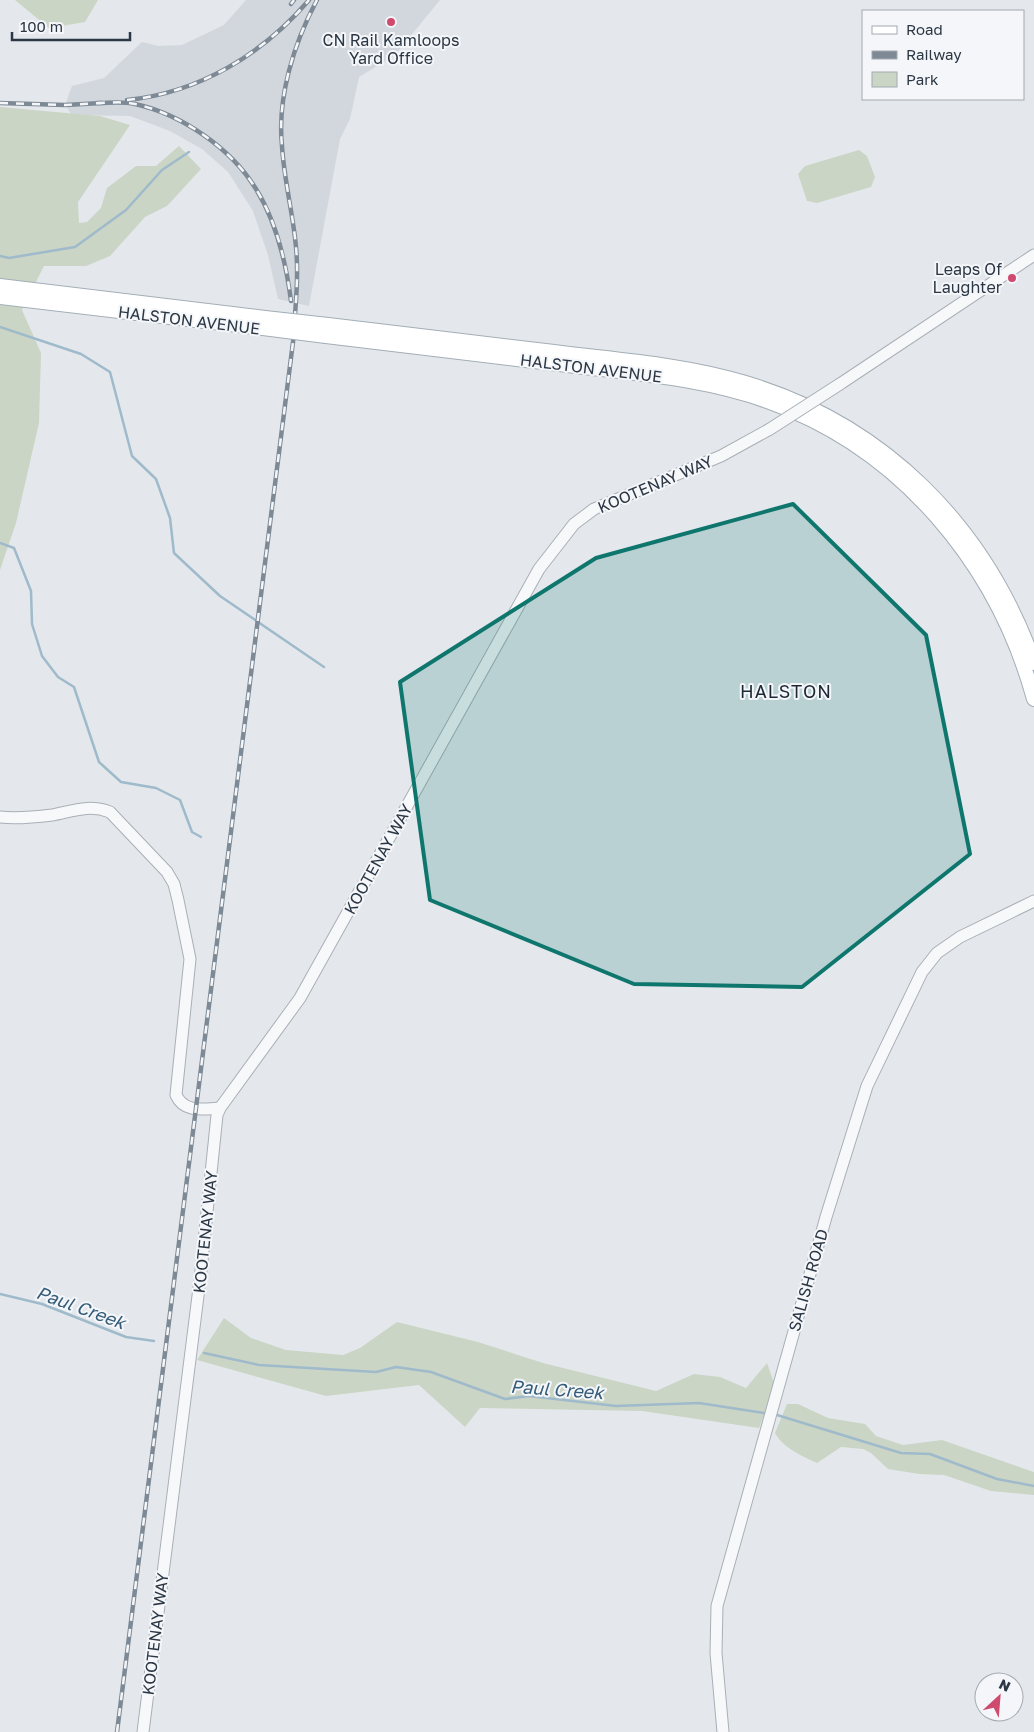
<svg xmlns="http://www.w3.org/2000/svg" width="1034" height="1732" viewBox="0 0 1034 1732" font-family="'Golos Text',sans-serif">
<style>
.built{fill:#d2d7dd}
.green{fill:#cbd5c5}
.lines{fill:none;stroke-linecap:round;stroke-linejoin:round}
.stream{stroke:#9fbacb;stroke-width:2.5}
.minor-casing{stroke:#a9afb6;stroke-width:13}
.major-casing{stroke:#a3aeb7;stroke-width:16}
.minor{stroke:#f7f8fa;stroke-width:11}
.major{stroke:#fff;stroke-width:14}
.rail-casing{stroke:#7d8995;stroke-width:4.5}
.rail{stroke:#f4f6f9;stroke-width:2.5;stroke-dasharray:8;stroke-linecap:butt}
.minor-bridge-casing{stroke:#a9afb6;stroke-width:13;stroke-linecap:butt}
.major-bridge-casing{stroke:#a3aeb7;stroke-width:16;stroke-linecap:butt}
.minor-bridge{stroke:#f7f8fa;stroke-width:11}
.major-bridge{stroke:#fff;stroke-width:14}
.marked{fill:#0f766e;fill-opacity:0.2;stroke:#0f766e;stroke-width:4;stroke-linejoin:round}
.poi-dot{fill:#cf4a6f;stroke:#f4f6f9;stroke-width:2}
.labels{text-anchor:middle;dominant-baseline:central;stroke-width:4;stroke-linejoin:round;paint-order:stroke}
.poi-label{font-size:16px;fill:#2b3744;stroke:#f4f6f9}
.street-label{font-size:16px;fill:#2b3744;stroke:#f4f6f9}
.neighbourhood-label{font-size:18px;letter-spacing:1px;fill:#1d2835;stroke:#f4f6f9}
.water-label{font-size:18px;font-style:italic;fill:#355c78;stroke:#f4f6f9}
</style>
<rect width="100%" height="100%" fill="#e4e8ec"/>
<!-- built -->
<path class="built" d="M 246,0 L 440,0 L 395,55 L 359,77 L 350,119 L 340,139 L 309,306 L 278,299 L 268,255 L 253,211 L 228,172 L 202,149 L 170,131 L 130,116 L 72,115 L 65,105 L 72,86 L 104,78 L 142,42 L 159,46 L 182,45 L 224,25 Z"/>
<!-- green -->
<g class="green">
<path d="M 15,0 L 98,0 L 85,22 L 49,28 Z"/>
<path d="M 0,107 L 100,116 L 130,125 L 78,202 L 79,223 L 87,222 L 101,208 L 107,188 L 136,166 L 156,166 L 179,146 L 201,169 L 167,206 L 145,217 L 110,256 L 86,266 L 44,266 L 22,310 L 41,353 L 39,423 L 16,523 L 0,570 Z"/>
<path d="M 859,150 L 867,156 L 875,177 L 871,187 L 817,203 L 807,201 L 798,174 L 805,166 Z"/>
<path d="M 224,1318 L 251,1338 L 286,1350 L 343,1355 L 360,1348 L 397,1322 L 478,1342 L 543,1363 L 656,1391 L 694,1374 L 720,1377 L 746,1388 L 767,1363 L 775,1386 L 759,1428 L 642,1411 L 480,1408 L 465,1427 L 419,1385 L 326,1396 L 197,1360 Z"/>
<path d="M 787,1404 L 798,1404 L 828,1418 L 865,1424 L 876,1436 L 903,1445 L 942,1440 L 1028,1470 L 1034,1472 L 1034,1495 L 991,1491 L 944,1475 L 919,1474 L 888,1469 L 871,1453 L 863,1449 L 841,1447 L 817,1463 C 802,1456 783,1448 775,1433 Z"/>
</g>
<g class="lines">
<!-- stream -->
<g class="stream">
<path d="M 0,256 L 9,258 L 75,247 L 126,210 L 162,170 L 189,152"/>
<path d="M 0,327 L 81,354 L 110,372 L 132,456 L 156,479 L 170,518 L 174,553 L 220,596 L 324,667"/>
<path d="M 0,543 L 14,548 L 31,591 L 32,624 L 42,656 L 58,677 L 74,687 L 99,762 L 121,782 L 156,788 L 180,800 L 192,832 L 201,837"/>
<path d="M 0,1294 L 42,1304 L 126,1337 L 154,1341"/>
<path d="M 204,1353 L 259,1365 L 376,1372 L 396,1367 L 431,1372 L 505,1399 L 529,1396 L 616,1406 L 699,1403 L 764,1413"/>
<path d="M 777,1415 L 901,1453 L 930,1454 L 997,1479 L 1034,1486"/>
</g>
<defs>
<g id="minor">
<path d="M 840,384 L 1034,255"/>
<path d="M 0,817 C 16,819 36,817 52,815 C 73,811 89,804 110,812 L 167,872 L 174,884 L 178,900 L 190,959 L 176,1095 C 184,1113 203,1109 220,1108"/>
<path d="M 143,1732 L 200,1280 L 217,1115 L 220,1108 L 300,998 L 539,569 L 574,524 L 594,509 L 721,456 L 770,429"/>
<path d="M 723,1732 L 716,1653 L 717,1606 L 826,1217 L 867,1086 L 922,972 L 937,953 L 960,937 L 1034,901"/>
</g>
<g id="major">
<path d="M 0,286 L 265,318"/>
<path d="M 0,297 L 263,328"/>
<path d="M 328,325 C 403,334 479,343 554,352 C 617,360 681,364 742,382 C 883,423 985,525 1034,663"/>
<path d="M 326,336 C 409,346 493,356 576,366 C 640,374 706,379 767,401 C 901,448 997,564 1034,699"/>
</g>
</defs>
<!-- minor casing -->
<use href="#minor" class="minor-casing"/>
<!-- major casing -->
<use href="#major" class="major-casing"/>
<!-- minor -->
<use href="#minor" class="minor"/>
<!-- major -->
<use href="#major" class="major"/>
<defs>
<g id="rail">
<path d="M 291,4 L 294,0"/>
<path d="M 127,100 C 199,93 263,54 309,0"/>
<path d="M 0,103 L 65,105 L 102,103"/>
<path d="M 97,103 C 109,103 122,101 135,104 C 181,114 231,148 256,189 C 277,223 286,262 291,301"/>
<path d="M 117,1732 L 293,342 C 295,310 299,279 296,247 C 293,213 284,180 282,146 C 277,97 294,43 317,0"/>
</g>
</defs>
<!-- rail casing -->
<use href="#rail" class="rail-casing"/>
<!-- rail -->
<use href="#rail" class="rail"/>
<defs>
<path id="minor-bridge" d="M 770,429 L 840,384"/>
<g id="major-bridge">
<path d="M 265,318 L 328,325"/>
<path d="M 263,328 L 326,336"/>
</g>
</defs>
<!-- minor-bridge casing -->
<use href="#minor-bridge" class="minor-bridge-casing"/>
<!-- major-bridge casing -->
<use href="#major-bridge" class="major-bridge-casing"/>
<!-- minor-bridge -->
<use href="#minor-bridge" class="minor-bridge"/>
<!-- major-bridge -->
<use href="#major-bridge" class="major-bridge"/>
</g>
<!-- marked area -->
<path class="marked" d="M 793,504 L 926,635 L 970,854 L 802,987 L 634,984 L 430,900 L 400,682 L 596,558 Z"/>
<!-- markers -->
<g class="poi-dot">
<circle cx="391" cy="22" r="5"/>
<circle cx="1012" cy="278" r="5"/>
</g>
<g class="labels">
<!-- poi labels -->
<g class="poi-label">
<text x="391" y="40">CN Rail Kamloops<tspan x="391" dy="18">Yard Office</tspan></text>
<text x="1002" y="269" text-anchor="end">Leaps Of<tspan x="1002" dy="18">Laughter</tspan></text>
</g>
<!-- street labels -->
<g class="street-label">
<text transform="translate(189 320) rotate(7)">HALSTON AVENUE</text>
<text transform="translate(591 368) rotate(7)">HALSTON AVENUE</text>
<text transform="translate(655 484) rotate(-23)">KOOTENAY WAY</text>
<text transform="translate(378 859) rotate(-61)">KOOTENAY WAY</text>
<text transform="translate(205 1232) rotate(-84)">KOOTENAY WAY</text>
<text transform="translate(808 1280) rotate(-74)">SALISH ROAD</text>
<text transform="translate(155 1634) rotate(-83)">KOOTENAY WAY</text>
</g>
<!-- neighbourhood labels -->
<g class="neighbourhood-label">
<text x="786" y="691">HALSTON</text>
</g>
<!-- water labels -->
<g class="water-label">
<text transform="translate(81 1307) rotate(20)">Paul Creek</text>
<text transform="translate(557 1389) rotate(4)">Paul Creek</text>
</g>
</g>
<!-- legend -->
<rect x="862" y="10" width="162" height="90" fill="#f4f6f9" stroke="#a4aab1"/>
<rect x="872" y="26" width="25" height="8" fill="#ffffff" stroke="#a4aab1"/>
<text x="906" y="35" font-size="15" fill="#2b3744">Road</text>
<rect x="872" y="51" width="25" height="8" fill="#7d8995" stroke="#a4aab1"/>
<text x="906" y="60" font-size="15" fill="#2b3744">Railway</text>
<rect x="872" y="72" width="25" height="15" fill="#cbd5c5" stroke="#a4aab1"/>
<text x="906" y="85" font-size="15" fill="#2b3744">Park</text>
<!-- north arrow -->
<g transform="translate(999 1697) rotate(26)"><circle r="24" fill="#f4f6f9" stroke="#a4aab1"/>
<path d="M0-4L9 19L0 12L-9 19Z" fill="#cf4a6f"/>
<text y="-8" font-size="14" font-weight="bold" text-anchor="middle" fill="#2b3744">N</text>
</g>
<!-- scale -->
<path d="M12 32v8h118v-8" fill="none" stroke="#2b3744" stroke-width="2.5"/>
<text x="20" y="32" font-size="15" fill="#2b3744" stroke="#f4f6f9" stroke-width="4" paint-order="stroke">100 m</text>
</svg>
